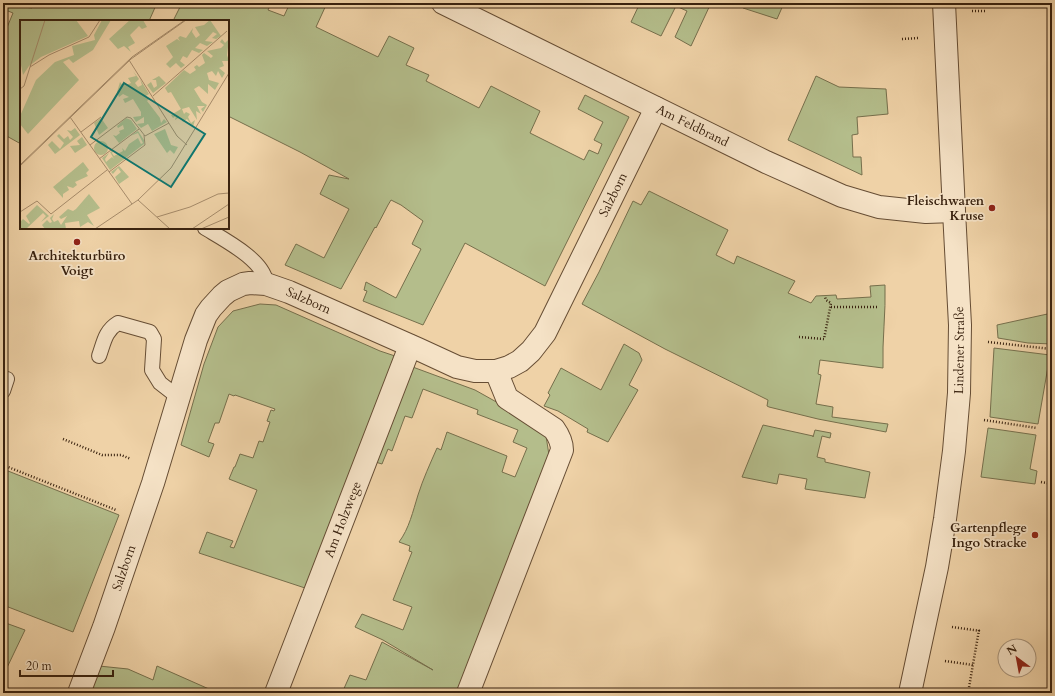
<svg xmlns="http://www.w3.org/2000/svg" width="1055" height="696" viewBox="0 0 1055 696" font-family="Cardo,serif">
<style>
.green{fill:#b4bd8b;stroke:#766f4c}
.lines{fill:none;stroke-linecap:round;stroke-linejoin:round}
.lane-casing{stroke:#664d34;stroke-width:16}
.street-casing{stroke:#664d34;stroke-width:24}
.path{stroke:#38210e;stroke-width:2.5;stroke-dasharray:1 2;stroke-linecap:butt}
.lane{stroke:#f5e2c6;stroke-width:14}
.street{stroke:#f5e2c6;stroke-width:22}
.poi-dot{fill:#8f2418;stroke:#f5e2c6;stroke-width:1.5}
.labels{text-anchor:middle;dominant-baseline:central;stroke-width:3.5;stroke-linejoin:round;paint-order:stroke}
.street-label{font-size:13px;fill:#38210e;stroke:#f5e2c6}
.poi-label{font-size:13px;font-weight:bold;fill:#38210e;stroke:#f5e2c6;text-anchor:end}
.inset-road{fill:none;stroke:#a68b6a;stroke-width:1}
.view{fill:#0f766e;fill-opacity:0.15;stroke:#0f766e;stroke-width:2}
.inset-edge{fill:none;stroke:#38210e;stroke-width:2}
</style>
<rect width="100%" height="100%" fill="#efd2a7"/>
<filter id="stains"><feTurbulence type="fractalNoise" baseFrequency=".005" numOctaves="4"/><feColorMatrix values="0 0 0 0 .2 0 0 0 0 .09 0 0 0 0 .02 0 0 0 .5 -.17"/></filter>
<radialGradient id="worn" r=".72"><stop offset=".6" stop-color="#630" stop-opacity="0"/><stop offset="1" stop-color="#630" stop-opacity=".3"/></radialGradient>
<!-- green -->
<g class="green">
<path d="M 3,3 L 7,3 L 7,5 L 32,8 L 33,3 L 157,3 L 149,21 L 21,21 L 21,144 L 3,134 L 3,29 L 6,30 L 13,13 L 3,9 Z"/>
<path d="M 182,3 L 271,3 L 268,10 L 284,16 L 290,3 L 327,3 L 316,27 L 378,57 L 389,36 L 414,48 L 406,65 L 429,75 L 426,81 L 479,108 L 491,86 L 540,111 L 530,133 L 584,160 L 589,150 L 598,154 L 602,144 L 594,140 L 603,122 L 578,109 L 585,95 L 629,117 L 545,286 L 465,243 L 423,325 L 363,301 L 367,291 L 364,290 L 366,282 L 396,298 L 421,249 L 412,244 L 423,221 L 401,205 L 391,200 L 388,205 L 376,228 L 375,227 L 341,289 L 285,265 L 296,244 L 324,258 L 349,209 L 320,194 L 329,175 L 349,179 L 300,152 L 228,116 L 228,21 L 173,21 Z"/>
<path d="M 640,3 L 711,3 L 691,46 L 675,37 L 687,11 L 676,6 L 661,36 L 631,22 Z"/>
<path d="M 746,3 L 784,3 L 777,19 L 743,8 Z"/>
<path d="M 816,76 L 839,87 L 886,89 L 888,114 L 857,117 L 858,134 L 852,135 L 853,157 L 861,157 L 862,175 L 788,140 Z"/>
<path d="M 649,191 L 728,230 L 716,255 L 734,264 L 737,256 L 795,281 L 788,293 L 811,303 L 816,296 L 836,295 L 837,299 L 871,297 L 870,286 L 885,285 C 886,312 882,340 883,368 L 820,360 L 818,374 L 821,375 L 816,404 L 833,407 L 832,417 L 888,424 L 886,432 L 818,419 L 769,407 L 767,406 L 768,400 L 665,349 L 582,304 L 599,272 L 633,201 L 641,205 Z"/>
<path d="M 260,304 L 276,305 L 380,351 L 395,356 L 305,588 L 199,553 L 207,532 L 233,541 L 230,547 L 234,548 L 257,490 L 229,479 L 234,467 L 235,467 L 240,454 L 253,458 L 259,441 L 263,442 L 270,422 L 267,421 L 271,410 L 274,411 L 275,409 L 235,395 L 234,396 L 229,394 L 219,423 L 215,423 L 208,442 L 214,444 L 209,457 L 181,445 L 204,364 L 218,327 L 233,311 Z"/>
<path d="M 1052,313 L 1052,344 L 1028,343 L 998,338 L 997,325 Z"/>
<path d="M 624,344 L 639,353 L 642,360 L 629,385 L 638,390 L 608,442 L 587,432 L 588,429 L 558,411 L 544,406 L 550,395 L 548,393 L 561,368 L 601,390 Z"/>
<path d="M 994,348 L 1050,355 L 1038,424 L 990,417 Z"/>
<path d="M 410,366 L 475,390 L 525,418 L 546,436 L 549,455 L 458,693 L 342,693 L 350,675 L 366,680 L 382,642 L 433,670 L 383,640 L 355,627 L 362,614 L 403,630 L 412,607 L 393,600 L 412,552 L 409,551 L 410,546 L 399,542 C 409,529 413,511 418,495 C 423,479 430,464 437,448 L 441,450 L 447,432 L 507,456 L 502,472 L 515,477 L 527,448 L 513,442 L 518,430 L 477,414 L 478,410 L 423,389 L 412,418 L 405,416 L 392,451 L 388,449 L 382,464 L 372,461 Z"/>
<path d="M 763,425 L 813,436 L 813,437 L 815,430 L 831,433 L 830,438 L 822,436 L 817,457 L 825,459 L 825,462 L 870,472 L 865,498 L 805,489 L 807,479 L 779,474 L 777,484 L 742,477 Z"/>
<path d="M 988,428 L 1036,435 L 1030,469 L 1037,471 L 1035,484 L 981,477 Z"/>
<path d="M 3,469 L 119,515 L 73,632 L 3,605 Z"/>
<path d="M 3,622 L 25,630 L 3,676 Z"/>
<path d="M 99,666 L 128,669 L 153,680 L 157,666 L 218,693 L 88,693 Z"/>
</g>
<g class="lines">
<defs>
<g id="lane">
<path d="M 205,228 C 223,239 266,261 266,284"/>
<path d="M 99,356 C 104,342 105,331 118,323 L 150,332 L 154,339 L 152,370 L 160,383 L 178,397"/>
<path d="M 3,391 L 7,379"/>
</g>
<g id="street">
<path id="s1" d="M 443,3 L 766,162 L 842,196 L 879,207 L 926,212 L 954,211"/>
<path id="s2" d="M 79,693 L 104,627 L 153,483 L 196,340 L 206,315 L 211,308 L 222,296 L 228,291 L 243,284 L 250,283 L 266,284 L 289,292 L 418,349 L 457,367 L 475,371 L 496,371 L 509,367 L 520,361 L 531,351 L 545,333 L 656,108"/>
<path id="s3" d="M 276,693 L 410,346"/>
<path d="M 468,693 L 562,450 C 562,442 559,436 554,429 L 507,398 L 496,371"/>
<path id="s4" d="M 910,693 L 937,567 L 945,519 L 954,451 L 959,393 L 960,325 L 954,211 L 944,3"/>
</g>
</defs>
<!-- lane casing -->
<use href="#lane" class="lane-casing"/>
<!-- street casing -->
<use href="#street" class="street-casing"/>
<!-- path -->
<g class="path">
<path d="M 972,11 L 985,11"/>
<path d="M 902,39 L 919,38"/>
<path d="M 831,307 L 878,307"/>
<path d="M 799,337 L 824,339 L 831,303 L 826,300 L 825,297"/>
<path d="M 988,342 L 1051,349"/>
<path d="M 984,420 L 1037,428"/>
<path d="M 63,439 L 102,455 L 121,455 L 131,459"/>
<path d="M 3,465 L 116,510"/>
<path d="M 1041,482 L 1052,484"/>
<path d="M 952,627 L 981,631"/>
<path d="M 945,661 L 973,665"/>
<path d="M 968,693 L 979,630"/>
</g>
<!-- lane -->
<use href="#lane" class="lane"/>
<!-- street -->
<use href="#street" class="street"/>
</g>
<!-- markers -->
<g class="poi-dot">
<circle cx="992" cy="208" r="4"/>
<circle cx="77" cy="242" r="4"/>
<circle cx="1035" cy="535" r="4"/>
</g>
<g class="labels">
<!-- street labels -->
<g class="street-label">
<text stroke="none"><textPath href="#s1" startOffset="278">Am Feldbrand</textPath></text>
<text stroke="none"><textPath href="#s2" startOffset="937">Salzborn</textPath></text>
<text stroke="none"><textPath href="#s2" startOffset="517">Salzborn</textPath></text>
<text stroke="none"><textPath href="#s4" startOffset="347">Lindener Straße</textPath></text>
<text stroke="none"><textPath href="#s3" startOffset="186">Am Holzwege</textPath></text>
<text stroke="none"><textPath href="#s2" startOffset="133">Salzborn</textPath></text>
</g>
<!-- poi labels -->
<g class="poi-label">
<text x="984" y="201">Fleischwaren<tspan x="984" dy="15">Kruse</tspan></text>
<text x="77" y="256" text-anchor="middle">Architekturbüro<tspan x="77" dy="15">Voigt</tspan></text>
<text x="1027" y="528">Gartenpflege<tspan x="1027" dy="15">Ingo Stracke</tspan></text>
</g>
</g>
<!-- overview -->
<g transform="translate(20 20)">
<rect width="209" height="209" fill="#efd2a7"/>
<path d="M 0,0 L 56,0 L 68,16 L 21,37 L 9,46 L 3,55 L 0,40 ZM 82,0 L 91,0 L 73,30 L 53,43 L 49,39 L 43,42 L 59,60 L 8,114 L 0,104 L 0,96 L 16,60 L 35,42 L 54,35 L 52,26 L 75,20 L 74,15 ZM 110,0 L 123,0 L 127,7 L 122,9 L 119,6 L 110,15 L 115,23 L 108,27 L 111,32 L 104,26 L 98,29 L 89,19 ZM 190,0 L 201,16 L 196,19 L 192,18 L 197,14 L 193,12 L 185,21 L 193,22 L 187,26 L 180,23 L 175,28 L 183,30 L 179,33 L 172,30 L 167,38 L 163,36 L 160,41 L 165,45 L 161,48 L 156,43 L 150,48 L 146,44 L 153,37 L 146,26 L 157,19 L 160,21 L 158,18 L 160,16 L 166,18 L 173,8 L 172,12 L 176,18 L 180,15 L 175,7 L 184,5 ZM 202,19 L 205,23 L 209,19 L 207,35 L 209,41 L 202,41 L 204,46 L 199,48 L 205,53 L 202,58 L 198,51 L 196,56 L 192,51 L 187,53 L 189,60 L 199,63 L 195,70 L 188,64 L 188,74 L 179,66 L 174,69 L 182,82 L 187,85 L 183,92 L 181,89 L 185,86 L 177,86 L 181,94 L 176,91 L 177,100 L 169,87 L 162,89 L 164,94 L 166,92 L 170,94 L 168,97 L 171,103 L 175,100 L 173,107 L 167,99 L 163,102 L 160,97 L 155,100 L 156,96 L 153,98 L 151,95 L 161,89 L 151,72 L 148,73 L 145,68 L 164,50 L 170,54 L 176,50 L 174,47 L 177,45 L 179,47 L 185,43 L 182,35 L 184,33 L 191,38 L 193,36 L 187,31 L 201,28 L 204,25 L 200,22 ZM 113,51 L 119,59 L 115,63 L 118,67 L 122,65 L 120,59 L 129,74 L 124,77 L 130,78 L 127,81 L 140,98 L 141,103 L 144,99 L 147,102 L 132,111 L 128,104 L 121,108 L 117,104 L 124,103 L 124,97 L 116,102 L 113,97 L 121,96 L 121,92 L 113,79 L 105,83 L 103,79 L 109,77 L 103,74 L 99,77 L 97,72 L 100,62 L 103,66 L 104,63 L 106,65 L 111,63 L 108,58 L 116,56 ZM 139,56 L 146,63 L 133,73 L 127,65 L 131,62 L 134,68 L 137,66 L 136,60 L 132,60 ZM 81,98 L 88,108 L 79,115 L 74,103 ZM 106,98 L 111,100 L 117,109 L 99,123 L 93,115 L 96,116 L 100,113 L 99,111 L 104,109 L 103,105 L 98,108 L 97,106 ZM 55,108 L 60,115 L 35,134 L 28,125 L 32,121 L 40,129 L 44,123 L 37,116 L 39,114 L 44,119 L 48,116 L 50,120 L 53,117 L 47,110 L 51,111 ZM 145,109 L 151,125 L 158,127 L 154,134 L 150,130 L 147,133 L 151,139 L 134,114 ZM 118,111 L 124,120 L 124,124 L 90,150 L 82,138 L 89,133 L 85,139 L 86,142 L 92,137 L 94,139 L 90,132 L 94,130 L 92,133 L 94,136 L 103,131 L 102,128 L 105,131 L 109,124 L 118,118 L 121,124 L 123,123 L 118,113 L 110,116 ZM 62,117 L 67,125 L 55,133 L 50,126 L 60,125 L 57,121 ZM74 128a7 7 0 1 1 14 0a7 7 0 1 1-14 0ZM 63,142 L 69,150 L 66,153 L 68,156 L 55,162 L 57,165 L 53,168 L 47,166 L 49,170 L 43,174 L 43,178 L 33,167 ZM 99,146 L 109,157 L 99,164 L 95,157 L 101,152 L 98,148 L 93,154 L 91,152 ZM 69,174 L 80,188 L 67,195 L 74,206 L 68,202 L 60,207 L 59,201 L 45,203 L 46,209 L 25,209 L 22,205 L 27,200 L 30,203 L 32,202 L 30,198 L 34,194 L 32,199 L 34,202 L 38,200 L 41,205 L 47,196 L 41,199 L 39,197 L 48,189 L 53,191 L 56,189 ZM 17,185 L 29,196 L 21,202 L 26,196 L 23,193 L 6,209 L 0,209 L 0,202 L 3,199 L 9,204 L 10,203 L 6,196 Z" fill="#b4bd8b"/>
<path class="inset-road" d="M 109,40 L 157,116 L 167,125M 0,46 L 0,70M 10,47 L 25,0M 0,69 L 4,66 L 10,47 L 29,35 L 69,17 L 80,0M 133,76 L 207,11M 50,97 L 112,184M 61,112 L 81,97M 70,125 L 107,97 L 111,98 L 125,116 L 149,103M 79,139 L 119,109M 0,145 L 112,37 L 165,0M 0,146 L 111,39 L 166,0M 89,152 L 125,125 L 124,115M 118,180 L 150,209M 0,192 L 17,181 L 31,194 L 87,150M 137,197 L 170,187 L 198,174 L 209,173M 75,209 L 118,180 L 151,148 L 209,53M 172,209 L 209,184M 181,209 L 209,197"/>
<path class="view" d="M 104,63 L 185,114 L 151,167 L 71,117 Z"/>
<rect width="209" height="209" class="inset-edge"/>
</g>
<!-- margin -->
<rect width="1055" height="696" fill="none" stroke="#efd2a7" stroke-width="16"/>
<rect x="4" y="4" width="1047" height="688" fill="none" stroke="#38210e" stroke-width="2"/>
<rect x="8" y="8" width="1039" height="680" fill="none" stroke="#38210e"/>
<!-- north arrow -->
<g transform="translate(1017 658) rotate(328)"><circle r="19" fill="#f5e2c6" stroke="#a9957c"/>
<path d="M0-3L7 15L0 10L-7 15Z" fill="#8f2418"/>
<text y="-6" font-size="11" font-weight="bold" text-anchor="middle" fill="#38210e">N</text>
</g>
<!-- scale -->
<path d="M20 670v6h93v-6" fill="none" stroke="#38210e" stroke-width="2"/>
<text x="26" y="670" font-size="12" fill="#38210e" stroke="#f5e2c6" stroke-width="3" paint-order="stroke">20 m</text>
<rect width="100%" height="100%" filter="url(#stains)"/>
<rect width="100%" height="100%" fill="url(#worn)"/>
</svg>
